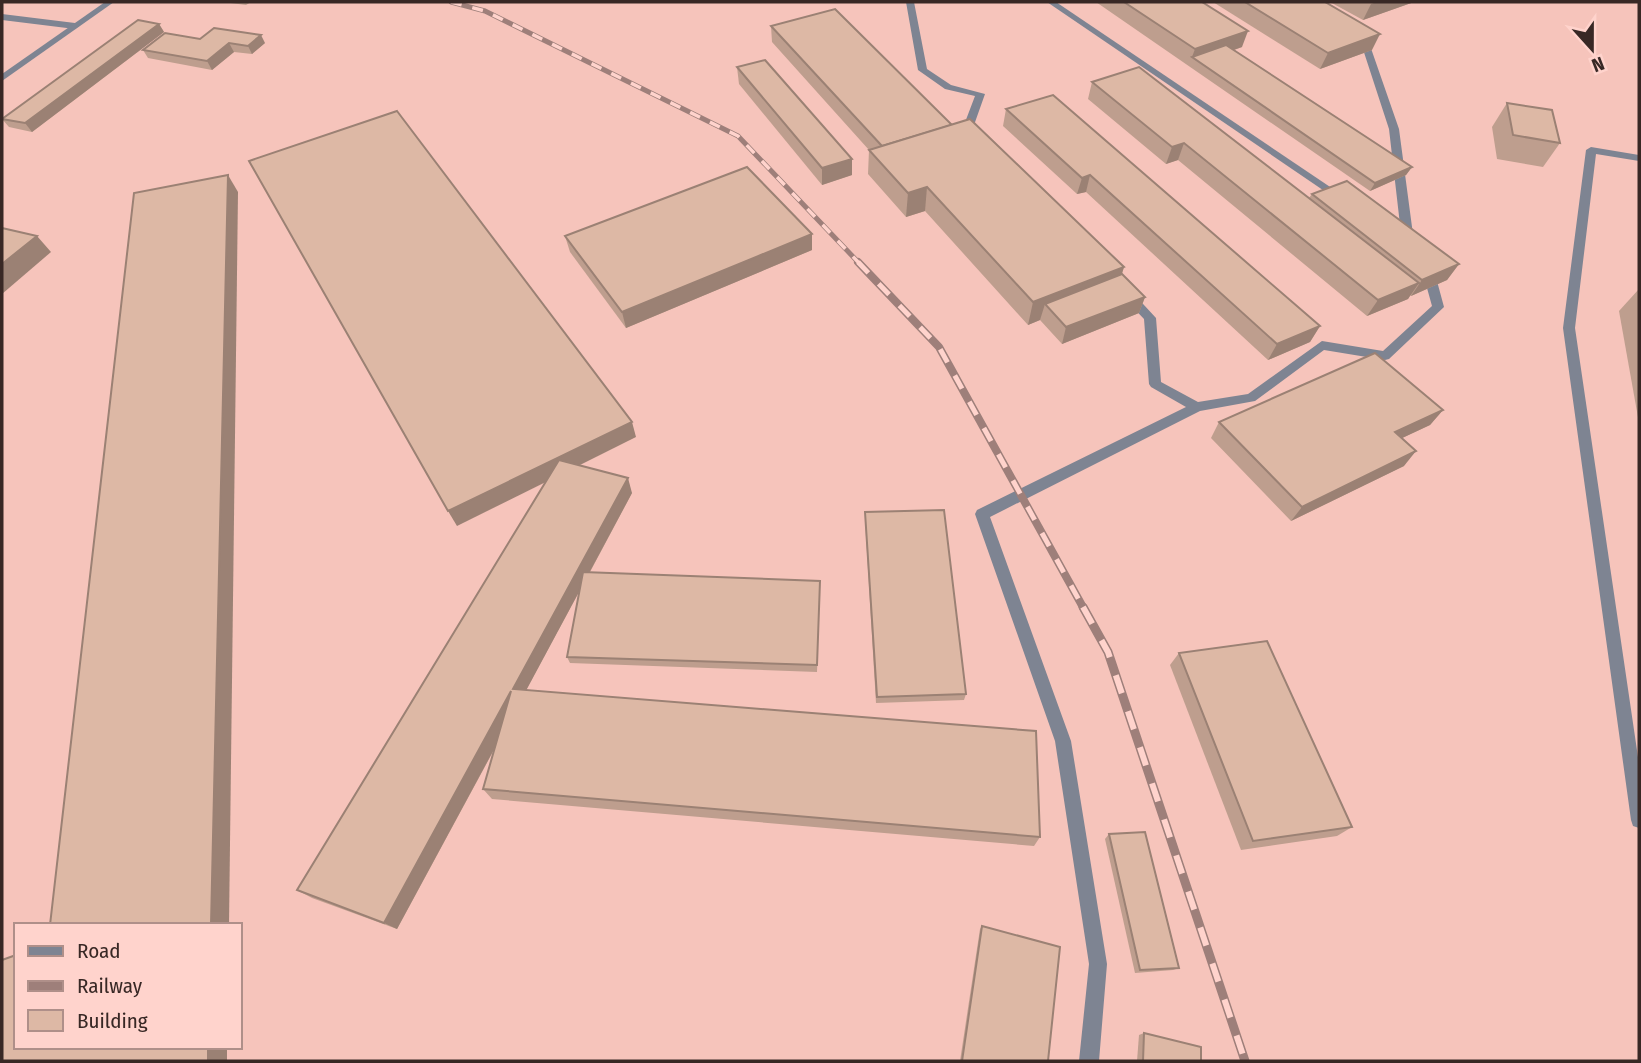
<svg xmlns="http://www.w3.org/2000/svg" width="1641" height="1063" viewBox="0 0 1641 1063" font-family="'Fira Sans Condensed',sans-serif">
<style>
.built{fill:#f6c4bb;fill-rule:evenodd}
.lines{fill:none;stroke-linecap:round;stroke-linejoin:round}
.lane{fill:#7e8492;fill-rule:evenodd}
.street{fill:#7e8492;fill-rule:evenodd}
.rail-far2-casing{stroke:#9e7f7a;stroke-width:5}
.rail-far1-casing{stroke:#9e7f7a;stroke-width:8}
.rail-casing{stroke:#9e7f7a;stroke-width:9}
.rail-far2{stroke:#ffd3cc;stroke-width:3.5;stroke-dasharray:11;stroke-linecap:butt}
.rail-far1{stroke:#ffd3cc;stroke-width:5;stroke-dasharray:15;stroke-linecap:butt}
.rail{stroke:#ffd3cc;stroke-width:6;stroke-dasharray:19;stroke-linecap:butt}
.wall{fill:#be9e8e}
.shaded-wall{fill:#9b8174}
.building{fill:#ddb8a5;stroke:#9b8174;stroke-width:2}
</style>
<rect width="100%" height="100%" fill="#ffd3cc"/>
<!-- built -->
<path class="built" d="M 2,2 L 1639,2 L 1639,1061 L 2,1061 ZM 16,925 L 240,925 L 240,1047 L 16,1047 Z"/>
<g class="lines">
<!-- lane -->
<g class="lane">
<path d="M 906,2 L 914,2 L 927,69 L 951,85 L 985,94 L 974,125 L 982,135 L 981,137 L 973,137 L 964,125 L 975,96 L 945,89 L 918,70 Z"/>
<path d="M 1047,2 L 1056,2 L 1348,199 L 1347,201 L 1339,201 Z"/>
<path d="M 2,14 L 75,23 L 79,26 L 75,29 L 2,20 Z"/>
<path d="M 1362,31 L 1366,34 L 1399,129 L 1414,242 L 1408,246 L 1402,242 L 1389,129 L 1358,34 Z"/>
<path d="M 1591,147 L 1639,155 L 1639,161 L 1596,154 L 1575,328 L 1639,764 L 1639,828 L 1633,826 L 1631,820 L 1563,328 L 1586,150 Z"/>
<path d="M 1428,266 L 1434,270 L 1444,307 L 1389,359 L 1385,360 L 1324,350 L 1255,401 L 1200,411 L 990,517 L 1071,741 L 1107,964 L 1099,1061 L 1079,1061 L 1089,964 L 1055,741 L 975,514 L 977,510 L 1186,407 L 1151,387 L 1149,384 L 1144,319 L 1124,298 L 1124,292 L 1132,292 L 1156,318 L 1161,382 L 1198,402 L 1248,394 L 1322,341 L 1383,351 L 1432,306 L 1422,270 Z"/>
</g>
<!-- street -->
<path class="street" d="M 105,2 L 114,2 L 2,81 L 2,74 Z"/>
<defs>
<path id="rail-far2" d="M 451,2 L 485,11 L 738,136 L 859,263"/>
<path id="rail-far1" d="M 858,262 L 939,347 L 1084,609"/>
<path id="rail" d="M 1083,607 L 1108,652 L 1245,1061"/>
</defs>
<!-- rail-far2 casing -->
<use href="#rail-far2" class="rail-far2-casing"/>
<!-- rail-far1 casing -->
<use href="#rail-far1" class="rail-far1-casing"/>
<!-- rail casing -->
<use href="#rail" class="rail-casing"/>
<!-- rail-far2 -->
<use href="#rail-far2" class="rail-far2"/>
<!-- rail-far1 -->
<use href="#rail-far1" class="rail-far1"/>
<!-- rail -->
<use href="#rail" class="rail"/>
</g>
<!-- wall -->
<g class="wall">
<path d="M 223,2 L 251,2 L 246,5 Z"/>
<path d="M 1096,2 L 1202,2 L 1242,47 L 1234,50 L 1412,167 L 1406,175 L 1370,191 Z"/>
<path d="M 1213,2 L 1325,2 L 1372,50 L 1320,69 Z"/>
<path d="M 1330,2 L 1414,2 L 1363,20 Z"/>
<path d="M 159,24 L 164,32 L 32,132 L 9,127 L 2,119 Z"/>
<path d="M 771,26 L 952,125 L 1124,267 L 1122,274 L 1145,297 L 1139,313 L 1062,344 L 1040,320 L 1028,325 L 925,211 L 906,217 L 868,174 L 869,150 L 772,42 Z"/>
<path d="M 200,39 L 265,43 L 252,54 L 234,52 L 212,70 L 148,58 L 143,50 Z"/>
<path d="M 737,67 L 852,159 L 852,175 L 822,185 L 739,84 Z"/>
<path d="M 1092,82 L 1309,198 L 1312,194 L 1459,264 L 1447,280 L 1411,296 L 1410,295 L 1408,299 L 1367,316 L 1178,160 L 1166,164 L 1088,99 Z"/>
<path d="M 1507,103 L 1560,143 L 1543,167 L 1497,159 L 1492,127 Z"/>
<path d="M 1006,109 L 1320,326 L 1310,342 L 1268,360 L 1086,192 L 1077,194 L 1003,126 Z"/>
<path d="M 812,234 L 812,250 L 626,328 L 570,252 L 565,236 Z"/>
<path d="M 1639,289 L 1639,423 L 1619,311 Z"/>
<path d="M 1443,410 L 1430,425 L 1402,438 L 1404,466 L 1291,521 L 1211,438 L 1219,422 Z"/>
<path d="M 636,437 L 579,465 L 632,493 L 590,572 L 820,581 L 817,672 L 570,663 L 567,657 L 579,592 L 526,690 L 1040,837 L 1034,846 L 492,799 L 483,789 L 495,748 L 397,929 L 312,898 L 297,890 L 546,482 L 457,526 Z"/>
<path d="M 865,512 L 966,694 L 964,700 L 876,703 L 865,520 Z"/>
<path d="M 1179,653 L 1352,827 L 1337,836 L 1241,850 L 1170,665 Z"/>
<path d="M 1109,834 L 1179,968 L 1173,970 L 1135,973 L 1105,839 Z"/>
<path d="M 982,926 L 1048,1061 L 960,1061 L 980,929 Z"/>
<path d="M 1144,1033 L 1201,1061 L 1137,1061 L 1139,1035 Z"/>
</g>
<!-- shaded-wall -->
<g class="shaded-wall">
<path d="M 1377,2 L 1414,2 L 1363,20 L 1371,4 Z"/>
<path d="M 159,24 L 164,32 L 32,132 L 25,123 Z"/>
<path d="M 1248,31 L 1242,47 L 1199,62 L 1192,57 L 1195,49 Z"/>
<path d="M 1380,34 L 1372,50 L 1320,69 L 1328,53 Z"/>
<path d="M 261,35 L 265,43 L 252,54 L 248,46 Z"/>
<path d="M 229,43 L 234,52 L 212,70 L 207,61 Z"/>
<path d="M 1184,143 L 1178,160 L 1166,164 L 1172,147 Z"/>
<path d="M 852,159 L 852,175 L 822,185 L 822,168 Z"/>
<path d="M 1412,167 L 1406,175 L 1370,191 L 1375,183 Z"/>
<path d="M 228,175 L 238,192 L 229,925 L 211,925 Z"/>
<path d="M 1090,175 L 1086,192 L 1077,194 L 1082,178 Z"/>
<path d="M 927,187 L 925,211 L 906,217 L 908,193 Z"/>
<path d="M 812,234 L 812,250 L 626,328 L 622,312 Z"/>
<path d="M 37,236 L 51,252 L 2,294 L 2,264 Z"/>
<path d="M 1459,264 L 1447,280 L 1411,296 L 1422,280 Z"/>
<path d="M 1124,267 L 1116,291 L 1045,304 L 1040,320 L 1028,325 L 1033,302 Z"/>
<path d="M 1419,283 L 1408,299 L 1367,316 L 1378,300 Z"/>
<path d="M 1145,297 L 1139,313 L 1062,344 L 1066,327 Z"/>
<path d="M 1320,326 L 1310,342 L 1268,360 L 1277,344 Z"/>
<path d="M 1443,410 L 1430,425 L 1383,447 L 1395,432 Z"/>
<path d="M 632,422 L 636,437 L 457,526 L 448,511 Z"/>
<path d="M 1416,451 L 1404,466 L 1291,521 L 1302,507 Z"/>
<path d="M 628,478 L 632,493 L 521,700 L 513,689 Z"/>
<path d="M 511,691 L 519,703 L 397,929 L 384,923 Z"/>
<rect x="208" y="1047" width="19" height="14"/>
</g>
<!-- building -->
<g class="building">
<path d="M 1124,2 L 1202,2 L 1248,31 L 1195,49 Z"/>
<path d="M 1245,2 L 1325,2 L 1380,34 L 1328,53 Z"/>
<path d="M 835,9 L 952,125 L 882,146 L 771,26 Z"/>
<path d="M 138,20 L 159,24 L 25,123 L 2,119 Z"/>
<path d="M 214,28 L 261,35 L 248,46 L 229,43 L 207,61 L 143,50 L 165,33 L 200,39 Z"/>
<path d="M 1226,45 L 1412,167 L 1375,183 L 1192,57 Z"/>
<path d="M 765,60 L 852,159 L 822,168 L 737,67 Z"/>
<path d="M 1139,67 L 1419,283 L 1378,300 L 1184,143 L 1172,147 L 1092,82 Z"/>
<path d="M 1053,95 L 1320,326 L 1277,344 L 1090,175 L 1082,178 L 1006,109 Z"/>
<path d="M 1507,103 L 1552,110 L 1560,143 L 1513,135 Z"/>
<path d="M 397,111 L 632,422 L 448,511 L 249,161 Z"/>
<path d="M 970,119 L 1124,267 L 1033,302 L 927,187 L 908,193 L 869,150 Z"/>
<path d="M 747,167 L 812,234 L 622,312 L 565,236 Z"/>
<path d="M 228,175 L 211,925 L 50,925 L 134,193 Z"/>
<path d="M 1347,181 L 1459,264 L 1422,280 L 1312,194 Z"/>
<path d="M 2,228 L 37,236 L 2,264 Z"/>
<path d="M 1122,274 L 1145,297 L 1066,327 L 1045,304 Z"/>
<path d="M 1375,353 L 1443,410 L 1395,432 L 1416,451 L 1302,507 L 1219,422 Z"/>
<path d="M 559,460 L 628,478 L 513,689 L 1036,731 L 1040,837 L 483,789 L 511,691 L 384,923 L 297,890 Z"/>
<path d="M 944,510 L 966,694 L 877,697 L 865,512 Z"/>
<path d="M 583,572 L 820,581 L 817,665 L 567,657 Z"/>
<path d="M 1267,641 L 1352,827 L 1253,841 L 1179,653 Z"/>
<path d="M 1145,832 L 1179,968 L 1140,970 L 1109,834 Z"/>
<path d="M 982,926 L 1060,947 L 1048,1061 L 962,1061 Z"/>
<path d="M 16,955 L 16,1047 L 208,1047 L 208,1061 L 2,1061 L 2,960 Z"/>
<path d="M 1144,1033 L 1201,1047 L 1201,1061 L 1143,1061 Z"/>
</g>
<!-- border -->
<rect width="1641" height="1063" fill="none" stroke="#382825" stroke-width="7"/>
<!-- legend -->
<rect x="14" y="923" width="228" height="126" fill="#ffd3cc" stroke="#af8f89" stroke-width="2"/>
<rect x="28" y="946" width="35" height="10" fill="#7e8492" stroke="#af8f89" stroke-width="2"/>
<text x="77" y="958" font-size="21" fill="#382825">Road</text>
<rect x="28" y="981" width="35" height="10" fill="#9e7f7a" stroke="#af8f89" stroke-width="2"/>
<text x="77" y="993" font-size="21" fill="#382825">Railway</text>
<rect x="28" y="1010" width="35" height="21" fill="#ddb8a5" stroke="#af8f89" stroke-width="2"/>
<text x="77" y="1028" font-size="21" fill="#382825">Building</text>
<!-- north arrow -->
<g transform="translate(1592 49) rotate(159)" stroke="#ffd3cc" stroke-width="5" paint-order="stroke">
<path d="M0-5L12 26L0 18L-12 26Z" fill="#382825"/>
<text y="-10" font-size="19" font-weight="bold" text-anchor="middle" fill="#382825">N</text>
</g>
</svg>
